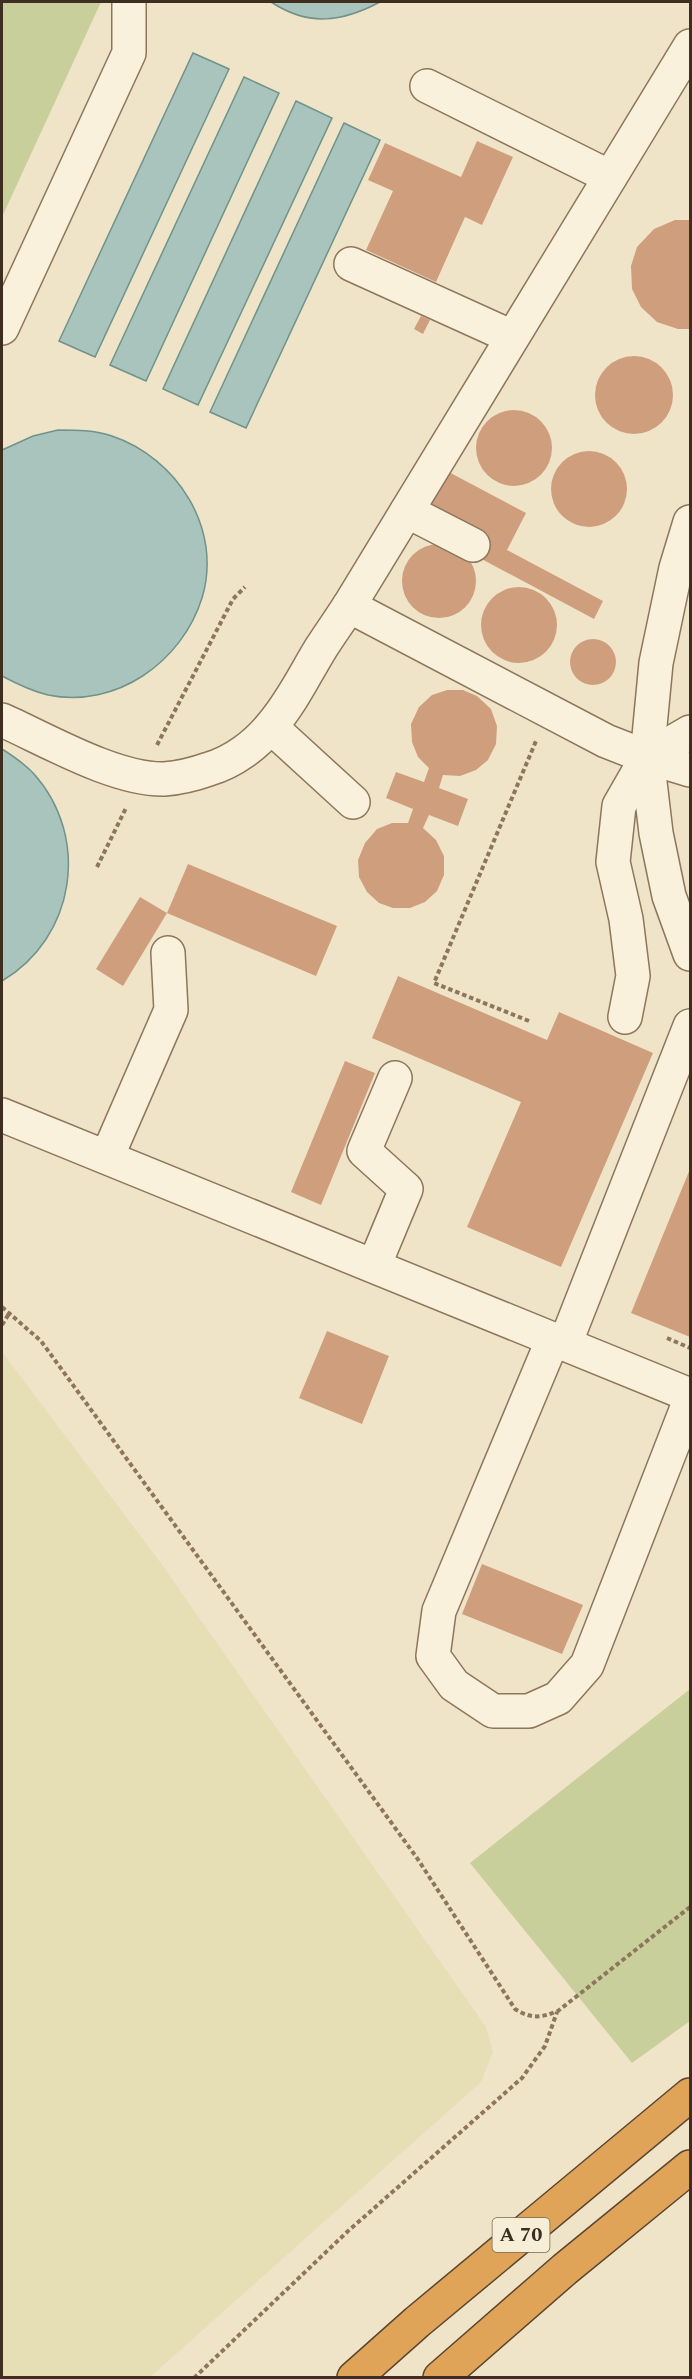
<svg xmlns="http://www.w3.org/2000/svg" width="692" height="2379" viewBox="0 0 692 2379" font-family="Spectral,serif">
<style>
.farmland{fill:#e6deb5}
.green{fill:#c9cf9b}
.water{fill:#a9c4bc;stroke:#6f938a;stroke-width:1.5}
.building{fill:#cf9f7d}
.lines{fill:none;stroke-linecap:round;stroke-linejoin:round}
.minor-casing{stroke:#8d765c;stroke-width:36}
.highway-casing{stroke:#5b4430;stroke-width:36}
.path{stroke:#8d765c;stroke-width:4;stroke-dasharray:4.5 3;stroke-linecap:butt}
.minor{stroke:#faf1dc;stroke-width:33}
.highway{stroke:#e0a458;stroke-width:33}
.labels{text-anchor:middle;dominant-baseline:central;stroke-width:5;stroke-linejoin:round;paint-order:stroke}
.shield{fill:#f7eed8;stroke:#756857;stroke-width:1.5}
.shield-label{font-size:20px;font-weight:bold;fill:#3d2e20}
</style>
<rect width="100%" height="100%" fill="#f0e4c8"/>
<!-- farmland -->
<path class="farmland" d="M 3,1353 L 160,1562 L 486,2027 L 493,2052 L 481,2082 L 150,2377 L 2,2377 L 2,1356 Z"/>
<!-- green -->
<g class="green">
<path d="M 2,2 L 101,2 L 2,217 Z"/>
<path d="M 690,1689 L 690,2021 L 632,2063 L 470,1863 Z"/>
</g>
<!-- water -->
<g class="water">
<path d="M 271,2 L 380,2 C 342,22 309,27 271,2 Z"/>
<path d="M 193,53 L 229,69 L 95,357 L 59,341 Z"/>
<path d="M 244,77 L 279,93 L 146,381 L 110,365 Z"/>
<path d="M 296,101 L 332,118 L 198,405 L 163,389 Z"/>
<path d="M 344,123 L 380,140 L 246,428 L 210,412 Z"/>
<path d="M 58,430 C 76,430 95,430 112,436 C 177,458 223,529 202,598 C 182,662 116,709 48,695 C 31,691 17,684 2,676 L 2,450 L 33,436 Z"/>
<path d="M 2,749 C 13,756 25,764 34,774 C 91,838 75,938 2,981 Z"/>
</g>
<!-- building -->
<g class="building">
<path d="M 477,141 L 513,157 L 482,225 L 465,217 L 436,282 L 366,250 L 393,191 L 368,180 L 385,143 L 461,177 Z"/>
<path d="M 675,220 L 690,220 L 690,329 L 678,329 L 657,322 L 641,307 L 632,289 L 631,266 L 637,247 L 654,229 Z"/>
<path d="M 421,316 L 430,320 L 423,334 L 414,329 Z"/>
<circle cx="634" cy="395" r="39"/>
<circle cx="514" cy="448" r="38"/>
<circle cx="589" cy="489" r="38"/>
<path d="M 445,470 L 526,513 L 507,550 L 603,601 L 594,619 L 476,556 L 488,534 L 428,502 Z"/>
<circle cx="439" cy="581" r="37"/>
<circle cx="519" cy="625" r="38"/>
<circle cx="593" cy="662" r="23"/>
<path d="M 447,690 L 463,690 L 477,696 L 491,709 L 497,726 L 496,744 L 488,760 L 476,770 L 460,776 L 443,775 L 439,788 L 468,799 L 458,826 L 429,815 L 423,828 L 436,840 L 444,856 L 444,875 L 437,891 L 425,902 L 410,908 L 393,908 L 379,903 L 367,892 L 359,877 L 358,860 L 365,843 L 377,829 L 392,823 L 408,823 L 413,809 L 386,798 L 396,772 L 424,782 L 429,768 L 418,757 L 412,742 L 411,724 L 419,707 L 432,695 Z"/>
<path d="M 188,864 L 337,926 L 316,976 L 167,913 Z"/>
<path d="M 140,897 L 167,913 L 123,986 L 96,969 Z"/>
<path d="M 398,976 L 547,1040 L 559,1012 L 653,1053 L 561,1267 L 467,1227 L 521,1102 L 372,1038 Z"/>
<path d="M 345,1061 L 375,1073 L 321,1205 L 291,1192 Z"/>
<path d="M 690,1169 L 690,1337 L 631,1313 Z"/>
<path d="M 327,1331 L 389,1356 L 362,1424 L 299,1398 Z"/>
<path d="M 482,1564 L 583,1605 L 562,1654 L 462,1614 Z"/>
</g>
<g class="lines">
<defs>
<g id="minor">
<path d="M 427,86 L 610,177"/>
<path d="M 351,264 L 512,337"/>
<path d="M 2,328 L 129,53 L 129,2"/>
<path d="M 407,511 L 473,545"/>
<path d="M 690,522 L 676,568 L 656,663 L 647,757 L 656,833 L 669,896 L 690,954"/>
<path d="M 349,606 L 606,741 L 647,757 L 690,770"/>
<path d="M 2,720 C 47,740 115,780 164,779 C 179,778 195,774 209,769 C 233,762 256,745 272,725 C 292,702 305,674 321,648 C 330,634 340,620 349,606 L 690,46"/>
<path d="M 271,727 L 353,802"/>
<path d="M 625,1017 L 633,976 L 626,919 L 613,862 L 619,806 L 647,757 L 690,732"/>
<path d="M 2,1115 L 690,1395"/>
<path d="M 107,1157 L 171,1010 L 168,953"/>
<path d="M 374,1266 L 406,1189 L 364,1151 L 395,1078"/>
<path d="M 553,1339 L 439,1611 L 433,1656 L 454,1685 L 493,1711 L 529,1711 L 558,1698 L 587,1665 L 690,1400"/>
<path d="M 565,1344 L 690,1026"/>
</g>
<g id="highway">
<path d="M 354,2378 L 417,2322 L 690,2095"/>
<path d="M 440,2378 L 565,2269 L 690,2167"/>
</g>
</defs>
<!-- minor casing -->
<use href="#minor" class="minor-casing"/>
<!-- highway casing -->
<use href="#highway" class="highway-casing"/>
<!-- path -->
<g class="path">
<path d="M 157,745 L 233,599 L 245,587"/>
<path d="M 97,867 L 126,808"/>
<path d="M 529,1021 L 434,983 L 536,741"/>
<path d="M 2,1307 L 41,1341 L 417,1858 L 515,2009 C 531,2019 541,2018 558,2011 L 690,1907"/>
<path d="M 2,1325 L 10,1312"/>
<path d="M 667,1338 L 690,1348"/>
<path d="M 194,2378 L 347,2232 L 522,2078 L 545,2046 L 557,2012"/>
</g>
<!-- minor -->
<use href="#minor" class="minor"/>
<!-- highway -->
<use href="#highway" class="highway"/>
</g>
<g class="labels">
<!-- shield labels -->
<rect class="shield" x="492.5" y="2218" width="57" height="34" rx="4.5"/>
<g class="shield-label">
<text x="521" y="2235">A 70</text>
</g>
</g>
<!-- border -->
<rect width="692" height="2379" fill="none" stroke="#3d2e20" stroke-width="6"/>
</svg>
